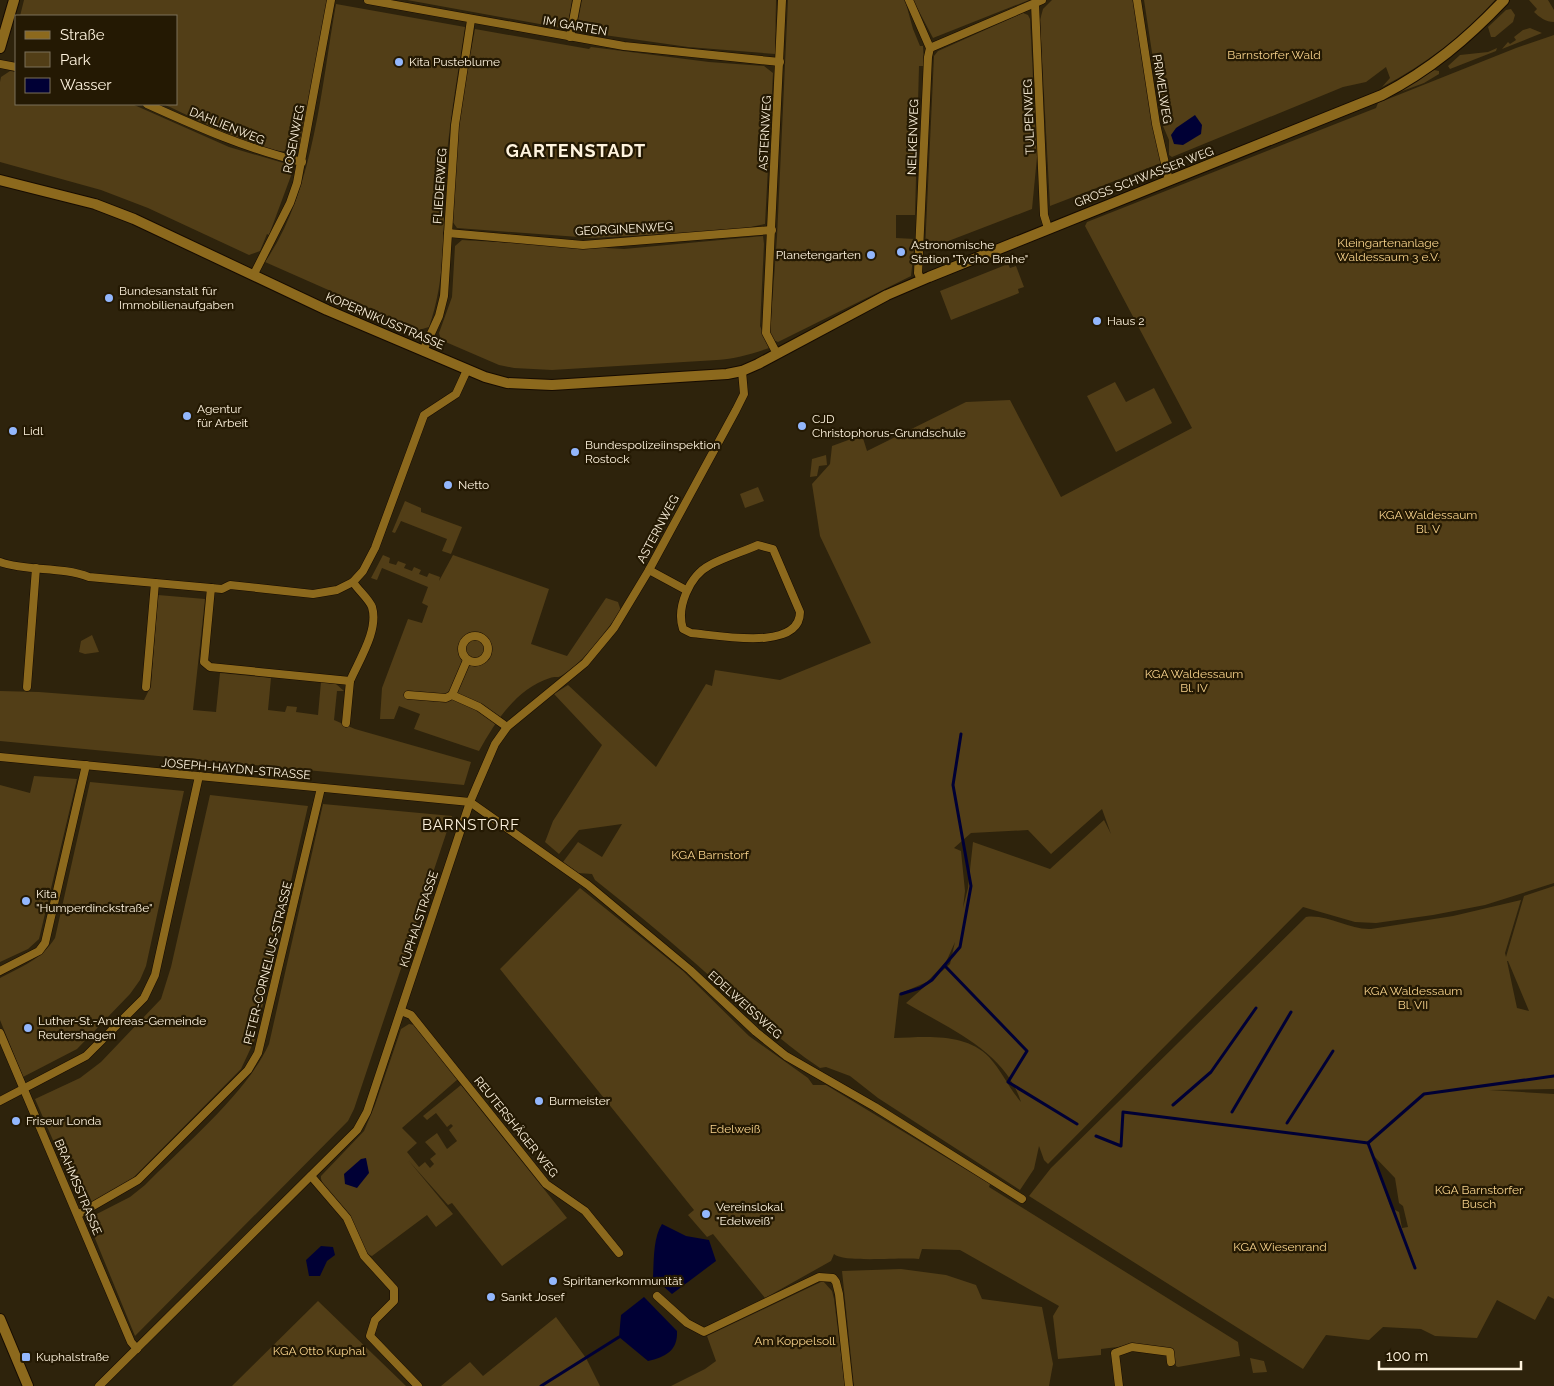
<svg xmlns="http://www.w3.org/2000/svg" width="1554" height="1386" viewBox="0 0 1554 1386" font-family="Raleway,sans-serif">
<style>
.green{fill:#523e17;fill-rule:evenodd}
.water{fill:#000035}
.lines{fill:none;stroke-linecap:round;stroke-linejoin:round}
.stream{stroke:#000035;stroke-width:3}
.street-casing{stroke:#160b00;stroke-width:9}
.secondary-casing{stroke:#160b00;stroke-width:12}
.street{stroke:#8c691d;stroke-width:8}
.secondary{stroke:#8c691d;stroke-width:10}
.poi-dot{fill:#93b7fd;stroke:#241903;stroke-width:2}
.labels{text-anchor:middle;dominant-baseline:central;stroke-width:4.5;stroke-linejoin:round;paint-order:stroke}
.street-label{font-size:12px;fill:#fef3de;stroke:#241903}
.park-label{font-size:12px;fill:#f8d38c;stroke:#241903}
.poi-label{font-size:12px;fill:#fef3de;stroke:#241903;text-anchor:start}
.quarter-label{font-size:15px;letter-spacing:1px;fill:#fef3de;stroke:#241903}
.district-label{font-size:18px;font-weight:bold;letter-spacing:1px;fill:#fef3de;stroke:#241903}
</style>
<rect width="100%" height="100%" fill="#2e230c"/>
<!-- green -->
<g class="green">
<path d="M 24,0 L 327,0 L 309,110 L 307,111 L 299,149 C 272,162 192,116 163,104 L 176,104 L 176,16 L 20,16 Z"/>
<path d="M 407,0 L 572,0 L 567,29 Z"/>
<path d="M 582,0 L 776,0 L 775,54 L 688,47 L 576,31 Z"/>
<path d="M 788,0 L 905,0 L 913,29 L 920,46 L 923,46 L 924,66 L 919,66 L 915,215 L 896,215 L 896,238 L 915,239 L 911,276 L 778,342 L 773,340 L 770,333 L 777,237 Z"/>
<path d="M 913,0 L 1029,0 L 933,38 Z"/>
<path d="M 1052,0 L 1133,0 L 1161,163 L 1050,206 L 1040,20 L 1043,9 Z"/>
<path d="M 1144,0 L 1495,0 C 1463,36 1426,64 1382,87 L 1390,78 L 1386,67 L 1366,82 L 1343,87 L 1172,157 L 1169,155 L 1169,140 L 1163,126 L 1166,125 L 1161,96 L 1158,92 Z"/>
<path d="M 1529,0 L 1548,0 L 1554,10 L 1554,22 C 1546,22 1539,17 1534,12 L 1537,9 Z"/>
<path d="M 336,4 L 465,27 C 458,73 450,118 446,164 C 442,220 448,273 429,327 L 419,330 L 265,262 C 314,191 321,88 336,4 Z"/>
<path d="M 1511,9 L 1515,15 L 1513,22 L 1495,37 L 1491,37 L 1488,27 L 1506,10 Z"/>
<path d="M 1023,13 L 1028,15 L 1030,19 L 1037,157 L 1032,209 L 925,250 L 934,56 L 938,51 Z"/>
<path d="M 1530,28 L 1542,33 L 1502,49 L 1508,42 L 1510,44 L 1516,40 L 1514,37 L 1523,30 Z"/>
<path d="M 475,29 L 589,49 L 591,47 L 709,62 L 764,66 L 773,73 L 765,224 L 736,230 L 592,238 L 457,228 L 452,221 L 458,132 L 467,59 L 471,51 Z"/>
<path d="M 1554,35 L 1554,883 L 1485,905 L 1433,915 L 1376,923 L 1355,922 L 1303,907 L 1048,1164 L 1044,1160 L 1039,1146 L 1034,1169 L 1020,1190 L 878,1098 L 850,1076 L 826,1067 L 820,1068 C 774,1037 736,999 695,963 C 662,934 629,907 595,880 L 592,874 L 578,873 L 563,862 L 578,842 L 602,857 L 622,824 L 579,830 L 559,854 L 545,842 L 553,821 L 602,745 L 554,694 L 568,685 L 656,767 L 706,684 L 712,686 L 715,670 L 780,680 L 871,643 L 820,536 L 812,484 L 830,464 L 832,446 L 862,435 L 867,451 L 966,402 L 1010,400 L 1061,497 L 1192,428 L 1085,226 L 1087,222 L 1376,108 L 1378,103 L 1516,48 ZM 1102,809 L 1111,834 L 1104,820 L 1050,869 L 973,842 L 968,888 L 963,908 L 965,891 L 961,851 L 954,848 L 971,833 L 1028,830 L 1051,854 ZM 955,942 L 950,964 L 906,1003 C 948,1028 1005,1051 1021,1102 C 1009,1088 1001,1070 989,1057 C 965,1032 925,1037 894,1038 L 899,994 L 927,982 L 946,962 Z"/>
<path d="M 1497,48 L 1496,51 L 1450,69 L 1448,66 L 1460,55 L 1488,52 Z"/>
<path d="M 1434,70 L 1439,71 L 1439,74 L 1424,83 L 1397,93 Z"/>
<path d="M 10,71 L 16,72 L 16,104 L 132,104 L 229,147 L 287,164 L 292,173 L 269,235 L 267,234 L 260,251 L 249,255 L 148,208 L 101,190 L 0,162 L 0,82 L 1,77 Z"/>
<path d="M 763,236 L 764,244 L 760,326 L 769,348 C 751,354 735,359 717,360 L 552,370 L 514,368 L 499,365 L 441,340 L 439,333 L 452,297 L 455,246 L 462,240 L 624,249 Z"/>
<path d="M 1008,264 L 1010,268 L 1016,266 L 1024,287 L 1018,289 L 1019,293 L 951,320 L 940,291 Z"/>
<path d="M 1115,382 L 1126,402 L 1154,388 L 1172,423 L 1116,452 L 1087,396 Z"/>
<path d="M 826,455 L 827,465 L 819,466 L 817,476 L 810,477 L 812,459 Z"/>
<path d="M 758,487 L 764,501 L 745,508 L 740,494 Z"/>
<path d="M 405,501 L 421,508 L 421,512 L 462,527 L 451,554 L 442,551 L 447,539 L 401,521 L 395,533 L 392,532 Z"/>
<path d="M 383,555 L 390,558 L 389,563 L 396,565 L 398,561 L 406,564 L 404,568 L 412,571 L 414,567 L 421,570 L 419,574 L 427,577 L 429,573 L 440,577 L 439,581 L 453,555 L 549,589 L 531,644 L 567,656 L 606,598 L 618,602 L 621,611 C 605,631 584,663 561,676 C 558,678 554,676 550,678 C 516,689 495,722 479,751 L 414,729 L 420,714 L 399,706 L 394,719 L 380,719 L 382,688 L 408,619 L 422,623 L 428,606 L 422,603 L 428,587 L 382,568 L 377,580 L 371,578 Z"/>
<path d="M 158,595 L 205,599 L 193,710 L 216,712 L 220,673 L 271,678 L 268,710 L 285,712 L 287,706 L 297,707 L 296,712 L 318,715 L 321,682 L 336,684 L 344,691 L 337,691 L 334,720 L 355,729 L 471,762 L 464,785 L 0,741 L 0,691 L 39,692 L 144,700 L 151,686 Z"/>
<path d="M 92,635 L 99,652 L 85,654 L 79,652 L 81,641 Z"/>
<path d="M 34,776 L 77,779 L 39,939 L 28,949 L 0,962 L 0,785 L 30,793 Z"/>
<path d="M 90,782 L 184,791 L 146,966 L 140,980 L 130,994 L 77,1049 L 23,1077 L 0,1020 L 0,978 C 21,967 42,959 55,938 Z"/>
<path d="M 210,795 L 308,806 L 255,1039 L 241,1069 L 133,1178 L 119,1189 L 83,1209 L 35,1099 L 80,1078 L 101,1062 L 161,999 L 171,967 Z"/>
<path d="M 323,804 L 452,816 L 354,1109 L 348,1121 L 135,1336 L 87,1219 L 130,1197 L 145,1185 C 185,1144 246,1094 269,1044 Z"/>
<path d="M 1554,886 L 1554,1089 L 1489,1090 L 1554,1094 L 1554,1299 L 1548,1296 L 1535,1320 L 1497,1300 L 1477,1338 L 1435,1336 L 1421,1329 L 1383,1327 L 1369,1340 L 1326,1335 L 1303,1369 L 1029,1196 L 1051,1168 L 1306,917 C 1328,914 1349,930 1371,929 L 1453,916 L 1521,900 L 1505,953 L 1506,957 L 1524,896 ZM 1507,961 L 1508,961 L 1529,1011 L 1517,1008 ZM 1372,1154 L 1395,1178 L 1399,1203 L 1403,1206 L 1408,1227 L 1402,1228 L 1399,1212 L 1391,1208 Z"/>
<path d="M 580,888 L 683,971 L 749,1036 L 808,1078 L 813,1085 L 826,1085 L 990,1184 L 989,1187 L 1238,1342 L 1240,1356 L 1178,1367 L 1176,1366 L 1173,1349 L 1134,1345 L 1101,1349 L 1101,1355 L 1058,1359 L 1053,1316 L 1059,1306 L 960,1250 L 922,1249 L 919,1259 C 901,1257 843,1263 834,1254 L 831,1261 L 765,1298 L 713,1234 L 707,1237 L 688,1215 L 694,1210 L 500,969 Z"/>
<path d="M 409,1024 L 415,1025 L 458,1079 L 402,1128 L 417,1143 L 407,1152 L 419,1167 L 425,1162 L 430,1168 L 434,1164 L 430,1159 L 436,1154 L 425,1142 L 437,1133 L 447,1149 L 457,1141 L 449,1130 L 453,1126 L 451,1124 L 447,1127 L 436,1113 L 427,1120 L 423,1116 L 461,1085 L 567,1218 L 502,1266 L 452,1203 L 448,1205 L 409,1161 L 453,1214 L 436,1227 L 427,1215 L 372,1256 C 362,1253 354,1224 347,1213 C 341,1204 319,1185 321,1176 L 364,1131 L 375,1105 L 401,1029 Z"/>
<path d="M 901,1269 L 946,1275 L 976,1285 L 982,1299 L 1042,1307 L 1053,1364 L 1049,1386 L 854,1386 L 842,1271 Z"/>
<path d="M 823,1281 L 832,1291 L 834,1299 L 845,1386 L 671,1386 L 705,1369 L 716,1361 L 707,1336 Z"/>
<path d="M 318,1301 L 406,1386 L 232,1386 Z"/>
<path d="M 556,1317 L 586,1358 L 600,1386 L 441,1386 L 470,1362 L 483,1376 Z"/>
<path d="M 1250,1358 L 1264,1361 L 1267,1372 L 1253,1373 Z"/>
</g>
<!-- water -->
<g class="water">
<path d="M 1195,115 L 1202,125 L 1201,134 L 1183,145 L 1174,144 L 1171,135 L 1176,128 Z"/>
<path d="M 366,1158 L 369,1173 L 357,1188 L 345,1184 L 344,1174 L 361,1159 Z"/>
<path d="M 662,1224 L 686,1236 L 709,1240 L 716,1261 L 672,1294 L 653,1277 C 654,1260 653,1238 662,1224 Z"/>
<path d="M 321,1246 L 333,1247 L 335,1255 L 327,1261 L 320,1276 L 309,1276 L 306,1260 Z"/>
<path d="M 644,1297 L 677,1331 C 678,1351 665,1357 648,1361 L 619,1337 L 621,1315 Z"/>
</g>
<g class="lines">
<!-- stream -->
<g class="stream">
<path d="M 945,966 L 1027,1051 L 1008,1082 L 1077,1124"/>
<path d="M 901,994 L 920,988 L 932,980 L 960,947 L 971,886 L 953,785 L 961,734"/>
<path d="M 1173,1105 L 1211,1072 L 1256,1008"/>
<path d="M 1232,1112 L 1291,1012"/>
<path d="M 1287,1123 L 1333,1051"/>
<path d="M 1096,1136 L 1121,1146 L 1123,1112 L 1368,1143"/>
<path d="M 1415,1268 L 1368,1143 L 1424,1094 L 1554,1076"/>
<path d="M 541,1386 L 619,1337"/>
</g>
<defs>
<g id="street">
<path d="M 368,0 L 624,46 L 780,62"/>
<path d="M 909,0 L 930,48 L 928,57 L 918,273 L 921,280"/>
<path d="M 1137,0 L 1156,124 L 1169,181"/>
<path d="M 1035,4 L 1044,215 L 1048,228"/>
<path d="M 570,37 L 577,0"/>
<path d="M 930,48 L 1042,0"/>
<path d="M 0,64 L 16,67"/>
<path d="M 147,104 C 198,127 247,149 302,162"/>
<path d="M 448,233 L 583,245 L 772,230"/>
<path d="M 254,274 L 290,203 L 297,183 L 331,0"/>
<path d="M 423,351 L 439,316 L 444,296 L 455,125 L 471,20"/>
<path d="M 777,354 L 766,333 L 782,0"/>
<path d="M 758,545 L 773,549 L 800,612 C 800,652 717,635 691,633 L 683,629 C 676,608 689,576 710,565 C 725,557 742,552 758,545 Z"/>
<path d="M 0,562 C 28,572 60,566 89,577 L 211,588 L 222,589 L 230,585 L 313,594 L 337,590 L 353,582 L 363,571 L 375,548 L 424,415 L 456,394 L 467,370"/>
<path d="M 649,570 L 686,590"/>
<path d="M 211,588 L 204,662 L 210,667 L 350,681 C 359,660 379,630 372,607 C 369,599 358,590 353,582"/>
<circle cx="475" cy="649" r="13"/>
<path d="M 27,687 L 36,568"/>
<path d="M 146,687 L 155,583"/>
<path d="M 408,695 L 446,698 L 452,695 L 479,707 L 507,727"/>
<path d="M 452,695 L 467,660"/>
<path d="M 346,723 L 350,681"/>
<path d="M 0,757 L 470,802 L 588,885 L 690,970 L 756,1032 L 786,1056 L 875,1107 L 1022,1199"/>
<path d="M 0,971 L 39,951 L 45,943 L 86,765"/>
<path d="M 401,1011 L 411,1015 L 546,1184 L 585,1211 L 619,1253"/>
<path d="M 0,1033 L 131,1342 L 137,1349"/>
<path d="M 0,1101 L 86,1056 L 144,998 L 155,975 L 199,776"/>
<path d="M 311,1176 L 347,1218 L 364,1256 L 394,1289 L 394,1301 L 375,1320 L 370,1336 L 418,1386"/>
<path d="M 79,1214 L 138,1180 L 248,1070 L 258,1053 L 321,788"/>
<path d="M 657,1296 L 687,1323 L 704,1332 L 819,1277 L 833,1278 L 836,1282 L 839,1294 L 849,1386"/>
<path d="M 99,1386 L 357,1130 L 367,1112 L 470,802 L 495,744 L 507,727 L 585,663 L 614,628 L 649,570 L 736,410 L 744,394 L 742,371"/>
<path d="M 1119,1386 L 1115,1353 L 1132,1347 L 1170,1352 L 1171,1362"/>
</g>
<g id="secondary">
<path d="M 0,48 L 14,0"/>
<path d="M 0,180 L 95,204 L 134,219 L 327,310 L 485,377 L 507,383 L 552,385 L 727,374 L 742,371 L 758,364 L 887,295 L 929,277 L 1382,95 C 1430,70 1467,39 1504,0"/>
<path d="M 0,1319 L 28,1386"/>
</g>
</defs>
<!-- street casing -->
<use href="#street" class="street-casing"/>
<!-- secondary casing -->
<use href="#secondary" class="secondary-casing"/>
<!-- street -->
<use href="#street" class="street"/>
<!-- secondary -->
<use href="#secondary" class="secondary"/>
</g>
<!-- markers -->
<g class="poi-dot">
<circle cx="399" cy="62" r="5"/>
<circle cx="901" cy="252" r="5"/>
<circle cx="871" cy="255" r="5"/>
<circle cx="109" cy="298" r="5"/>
<circle cx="1097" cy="321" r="5"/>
<circle cx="187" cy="416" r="5"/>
<circle cx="802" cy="426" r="5"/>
<circle cx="13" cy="431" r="5"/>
<circle cx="575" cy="452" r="5"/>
<circle cx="448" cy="485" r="5"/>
<circle cx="26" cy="901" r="5"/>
<circle cx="28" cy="1028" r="5"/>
<circle cx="539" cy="1101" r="5"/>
<circle cx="16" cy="1121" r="5"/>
<circle cx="706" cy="1214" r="5"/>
<circle cx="553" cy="1281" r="5"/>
<circle cx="491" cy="1297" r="5"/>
<rect x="21" y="1352" width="10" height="10" rx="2.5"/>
</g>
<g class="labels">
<!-- street labels -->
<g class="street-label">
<text transform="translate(575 26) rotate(10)">IM GARTEN</text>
<text transform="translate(1162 89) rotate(81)">PRIMELWEG</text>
<text transform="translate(1029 117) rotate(-92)">TULPENWEG</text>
<text transform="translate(227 126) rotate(22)">DAHLIENWEG</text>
<text transform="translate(765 133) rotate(-87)">ASTERNWEG</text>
<text transform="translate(913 137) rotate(-88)">NELKENWEG</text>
<text transform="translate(294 139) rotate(-79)">ROSENWEG</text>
<text transform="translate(1144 177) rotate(-21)">GROSS SCHWASSER WEG</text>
<text transform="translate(440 186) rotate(-86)">FLIEDERWEG</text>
<text transform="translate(624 229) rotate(-3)">GEORGINENWEG</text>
<text transform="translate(385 321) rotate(23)">KOPERNIKUSSTRASSE</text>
<text transform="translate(658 529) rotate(-62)">ASTERNWEG</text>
<text transform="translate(236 769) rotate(5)">JOSEPH-HAYDN-STRASSE</text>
<text transform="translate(419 919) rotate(-72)">KUPHALSTRASSE</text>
<text transform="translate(268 963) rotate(-76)">PETER-CORNELIUS-STRASSE</text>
<text transform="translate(745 1005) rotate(42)">EDELWEISSWEG</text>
<text transform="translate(516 1127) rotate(51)">REUTERSHÄGER WEG</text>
<text transform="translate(78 1187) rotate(67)">BRAHMSSTRASSE</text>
</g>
<!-- park labels -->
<g class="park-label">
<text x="1274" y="55">Barnstorfer Wald</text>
<text x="1388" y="243">Kleingartenanlage<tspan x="1388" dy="14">Waldessaum 3 e.V.</tspan></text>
<text x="1428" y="515">KGA Waldessaum<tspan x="1428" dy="14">Bl. V</tspan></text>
<text x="1194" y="674">KGA Waldessaum<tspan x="1194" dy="14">Bl. IV</tspan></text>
<text x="710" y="855">KGA Barnstorf</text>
<text x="1413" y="991">KGA Waldessaum<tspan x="1413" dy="14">Bl. VII</tspan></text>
<text x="735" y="1129">Edelweiß</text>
<text x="1479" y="1190">KGA Barnstorfer<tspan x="1479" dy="14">Busch</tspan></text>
<text x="1280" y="1247">KGA Wiesenrand</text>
<text x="795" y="1341">Am Koppelsoll</text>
<text x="319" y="1351">KGA Otto Kuphal</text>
</g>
<!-- poi labels -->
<g class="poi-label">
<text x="409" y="62">Kita Pusteblume</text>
<text x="911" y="245">Astronomische<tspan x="911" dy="14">Station "Tycho Brahe"</tspan></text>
<text x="861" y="255" text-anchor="end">Planetengarten</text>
<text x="119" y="291">Bundesanstalt für<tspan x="119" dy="14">Immobilienaufgaben</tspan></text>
<text x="1107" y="321">Haus 2</text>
<text x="197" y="409">Agentur<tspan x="197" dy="14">für Arbeit</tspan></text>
<text x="812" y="419">CJD<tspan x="812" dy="14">Christophorus-Grundschule</tspan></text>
<text x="23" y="431">Lidl</text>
<text x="585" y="445">Bundespolizeiinspektion<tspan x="585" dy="14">Rostock</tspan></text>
<text x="458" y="485">Netto</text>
<text x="36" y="894">Kita<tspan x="36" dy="14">"Humperdinckstraße"</tspan></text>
<text x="38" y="1021">Luther-St.-Andreas-Gemeinde<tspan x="38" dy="14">Reutershagen</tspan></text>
<text x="549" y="1101">Burmeister</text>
<text x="26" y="1121">Friseur Londa</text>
<text x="716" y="1207">Vereinslokal<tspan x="716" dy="14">"Edelweiß"</tspan></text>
<text x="563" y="1281">Spiritanerkommunität</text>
<text x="501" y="1297">Sankt Josef</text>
<text x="36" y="1357">Kuphalstraße</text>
</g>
<!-- quarter labels -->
<g class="quarter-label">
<text x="471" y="825">BARNSTORF</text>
</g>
<!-- district labels -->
<g class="district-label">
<text x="576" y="150">GARTENSTADT</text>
</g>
</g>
<!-- legend -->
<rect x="15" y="15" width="162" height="90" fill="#241903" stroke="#7b705b"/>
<rect x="25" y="31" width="25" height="8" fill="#8c691d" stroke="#7b705b"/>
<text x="60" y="40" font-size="15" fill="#fef3de">Straße</text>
<rect x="25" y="52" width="25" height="15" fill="#523e17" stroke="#7b705b"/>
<text x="60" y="65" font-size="15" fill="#fef3de">Park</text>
<rect x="25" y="78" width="25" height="15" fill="#000035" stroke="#7b705b"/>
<text x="60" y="90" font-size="15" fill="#fef3de">Wasser</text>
<!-- scale -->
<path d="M1379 1361v8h142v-8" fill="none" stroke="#fef3de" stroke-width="2.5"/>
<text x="1386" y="1361" font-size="15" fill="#fef3de" stroke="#241903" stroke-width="4" paint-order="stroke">100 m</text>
</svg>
